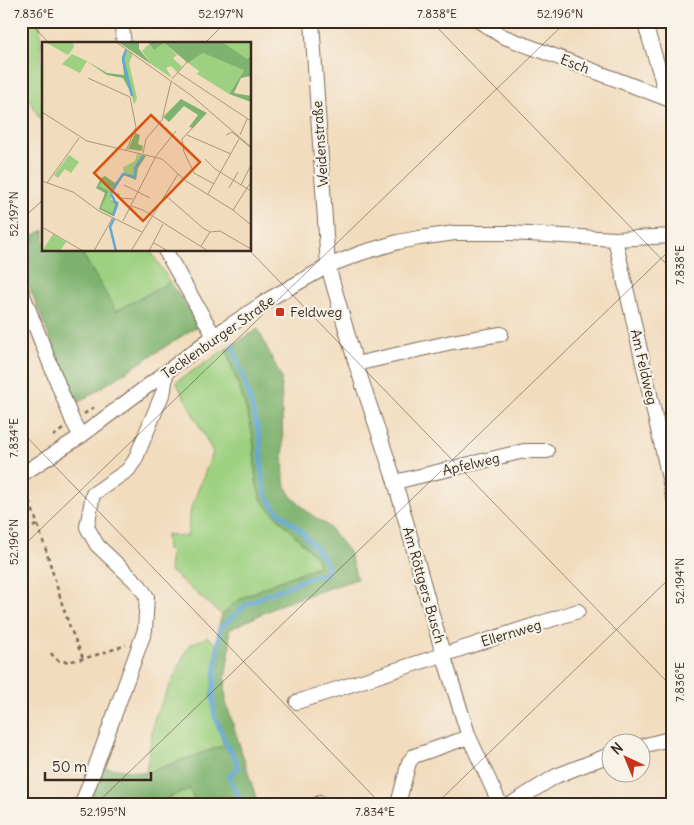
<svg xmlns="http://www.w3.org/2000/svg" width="694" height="825" viewBox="0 0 694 825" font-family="Delius,sans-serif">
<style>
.green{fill:#9dd080;stroke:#6c7d4f}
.forest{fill:#7eb26e;stroke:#5c6e46}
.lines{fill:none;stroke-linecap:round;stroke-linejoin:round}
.stream{stroke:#61a7d7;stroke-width:4.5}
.minor-casing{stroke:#7b6856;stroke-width:16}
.path{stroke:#7b6856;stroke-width:2.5;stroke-dasharray:4 4;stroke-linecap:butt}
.minor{stroke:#fff;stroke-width:14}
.ticks{fill:none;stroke:#3b2a1e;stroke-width:1;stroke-opacity:0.45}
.poi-dot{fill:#c8321e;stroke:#f7f3e8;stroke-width:2}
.labels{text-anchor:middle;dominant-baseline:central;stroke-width:4.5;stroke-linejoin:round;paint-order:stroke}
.street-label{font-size:14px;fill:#3b2a1e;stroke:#f7f3e8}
.poi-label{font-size:14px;fill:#3b2a1e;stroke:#f7f3e8;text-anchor:start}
.inset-river{fill:none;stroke:#61a7d7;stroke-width:2.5}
.inset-road{fill:none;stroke:#a9957e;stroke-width:1}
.view{fill:#d7540e;fill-opacity:0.15;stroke:#d7540e;stroke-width:2.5}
.inset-edge{fill:none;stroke:#3b2a1e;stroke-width:2.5}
.neatline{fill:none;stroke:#3b2a1e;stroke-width:2}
.ticks-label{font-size:12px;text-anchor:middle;fill:#3b2a1e}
</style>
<rect width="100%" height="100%" fill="#f7f3e8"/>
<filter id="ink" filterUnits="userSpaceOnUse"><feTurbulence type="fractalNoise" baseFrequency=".02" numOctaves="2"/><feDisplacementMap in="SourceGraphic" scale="10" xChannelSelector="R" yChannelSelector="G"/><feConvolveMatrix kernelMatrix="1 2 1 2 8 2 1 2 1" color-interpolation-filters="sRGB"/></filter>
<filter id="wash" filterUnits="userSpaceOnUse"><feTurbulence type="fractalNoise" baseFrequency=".0096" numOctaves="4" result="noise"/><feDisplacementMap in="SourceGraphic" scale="20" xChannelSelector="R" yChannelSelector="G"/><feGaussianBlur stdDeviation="1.12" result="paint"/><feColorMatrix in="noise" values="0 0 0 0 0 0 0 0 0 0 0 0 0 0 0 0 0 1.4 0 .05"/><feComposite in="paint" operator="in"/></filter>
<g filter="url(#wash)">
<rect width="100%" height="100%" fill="#f2dcbe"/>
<!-- green -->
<g class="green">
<path d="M 21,21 L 40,21 L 44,126 L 21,86 Z"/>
<path d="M 80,250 L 150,250 L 170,282 L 116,311 Z"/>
<path d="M 226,349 C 235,379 248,407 253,438 C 256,460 252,481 263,502 L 318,559 L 318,566 L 315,567 L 265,587 L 235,602 L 222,615 L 169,570 L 171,551 L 167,550 L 166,534 L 187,537 L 191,508 L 213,452 L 176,382 Z"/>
<path d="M 208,637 L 217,645 L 211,696 L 213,715 L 224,745 L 146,773 L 154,719 L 189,645 Z"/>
<path d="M 189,788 L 197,804 L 154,804 Z"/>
</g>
<!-- forest -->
<g class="forest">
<path d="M 44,230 L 44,250 L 80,250 L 116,311 L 170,282 L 199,325 L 76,404 L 21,266 L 21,241 Z"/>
<path d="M 258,329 L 281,377 L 284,482 L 290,495 L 309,513 L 328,526 L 349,552 L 357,579 L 282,604 L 229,630 L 230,648 L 225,679 L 226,702 L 258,804 L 197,804 L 189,789 L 154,804 L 88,804 L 102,767 L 146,773 L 224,745 L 213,715 L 211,696 L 218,628 L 222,615 L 235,602 L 265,587 L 318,566 L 318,559 L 263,502 C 252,482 256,459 253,438 C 248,407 235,379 226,349 Z"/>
</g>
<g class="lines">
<!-- stream -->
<path class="stream" d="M 232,346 C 243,374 252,404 259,434 C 264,455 258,478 268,498 C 275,512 290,520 301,531 C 311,542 321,554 329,567 L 323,575 L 314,576 L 269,594 L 246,605 L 220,628 L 213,696 L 214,714 L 226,744 L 236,760 L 238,768 L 229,777 L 238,795 L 240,804"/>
</g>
</g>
<g filter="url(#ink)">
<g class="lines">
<defs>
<g id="minor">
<path d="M 121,21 L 124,44"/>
<path d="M 312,21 L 328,266 L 356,364 L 395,482 L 443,654 L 469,737 L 500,804"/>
<path d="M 479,21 L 502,36 L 673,101"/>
<path d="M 644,21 L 661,76 L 666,98"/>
<path d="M 615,239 L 673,496"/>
<path d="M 165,250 L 214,336"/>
<path d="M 21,290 L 73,422 L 81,436"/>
<path d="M 356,364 L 452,342 L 501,334"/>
<path d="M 21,475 L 81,436 L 214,336 L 271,298 L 328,266 L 361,253 L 398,242 L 419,238 L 455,233 L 511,233 L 615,239 L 673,236"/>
<path d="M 395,482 L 524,451 L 547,451"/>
<path d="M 297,702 L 578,611"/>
<path d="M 642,746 L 673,738"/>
<path d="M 320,803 L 320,804"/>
<path d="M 82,804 L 145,630 L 147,597 L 139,585 L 97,545 L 87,527 L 93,494 L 128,470 L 135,460 L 164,390 L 166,373"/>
<path d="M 398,804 L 409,762 L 414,756 L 469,737"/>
<path d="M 511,804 L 556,776 L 612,754"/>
</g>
</defs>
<!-- minor casing -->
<use href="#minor" class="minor-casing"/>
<!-- path -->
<g class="path">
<path d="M 84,414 L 97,405"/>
<path d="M 53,436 L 63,429"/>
<path d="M 25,487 L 46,550 L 63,607 L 71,630 L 83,658"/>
<path d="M 21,537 L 26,531 L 38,524"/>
<path d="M 51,653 C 53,656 55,659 60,661 C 74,664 111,650 126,645"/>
</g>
<!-- minor -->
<use href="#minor" class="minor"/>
</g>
</g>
<!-- ticks -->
<path class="ticks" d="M 28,21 L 50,44M 431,21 L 673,271M 204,44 L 227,21M 21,220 L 44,199M 249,250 L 673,688M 21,431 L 381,804M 21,548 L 567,21M 96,804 L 673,247M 436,804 L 673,575"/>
<!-- markers -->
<rect class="poi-dot" x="275" y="307" width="10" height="10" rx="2.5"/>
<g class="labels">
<!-- street labels -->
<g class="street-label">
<text transform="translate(575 64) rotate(21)">Esch</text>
<text transform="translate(320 144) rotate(-94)">Weidenstraße</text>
<text transform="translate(218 337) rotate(-35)">Tecklenburger Straße</text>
<text transform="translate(644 367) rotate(77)">Am Feldweg</text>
<text transform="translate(471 464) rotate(-13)">Apfelweg</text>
<text transform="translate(424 585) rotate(74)">Am Röttgers Busch</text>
<text transform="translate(511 633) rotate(-17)">Ellernweg</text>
</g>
<!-- poi labels -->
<g class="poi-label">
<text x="290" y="312">Feldweg</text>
</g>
</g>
<!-- overview -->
<g transform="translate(42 42)">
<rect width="209" height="209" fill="#f2dcbe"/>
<path d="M 3,0 L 31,0 L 32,5 L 26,13 ZM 124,0 L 209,0 L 209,16 L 187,52 L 155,32 L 157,29 L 146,21 L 161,11 ZM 122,1 L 135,13 L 131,16 L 140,25 L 135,30 L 129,24 L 124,26 L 130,36 L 109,22 L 100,9 L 107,2 L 112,8 ZM 86,8 L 91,12 L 87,21 L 95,56 L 92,63 L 82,15 ZM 30,12 L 45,19 L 38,31 L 20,22 ZM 95,112 L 101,113 L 93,125 L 93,134 L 82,131 L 81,125 L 93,119 ZM 27,113 L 37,120 L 29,131 L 23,127 L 16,136 L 12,133 ZM 61,139 L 68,142 L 71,147 L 69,158 L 73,162 L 70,171 L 59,166 L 67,149 L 57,144 ZM 11,192 L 24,200 L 18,209 L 0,209 Z" fill="#9dd080"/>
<path d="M 76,0 L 97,0 L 97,7 L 109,22 ZM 106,0 L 180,0 L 205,17 L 209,14 L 209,34 L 199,36 L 192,51 L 209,54 L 209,60 L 187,52 L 202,28 L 161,11 L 146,21 L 122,1 L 112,8 ZM 84,6 L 82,15 L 92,57 L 81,36 L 65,33 L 43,18 L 65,31 L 82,33 L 80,15 ZM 139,57 L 165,71 L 151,86 L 147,85 L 156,73 L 142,64 L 127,80 L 121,75 ZM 93,91 L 98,93 L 96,102 L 101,104 L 100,109 L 86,107 ZM 101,113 L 104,114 L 96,126 L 94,138 L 82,133 L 72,147 L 61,139 L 57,144 L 67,149 L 59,166 L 70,171 L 73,162 L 68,158 L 77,160 L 71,174 L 57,167 L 63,151 L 54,146 L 59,136 L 63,134 L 73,141 L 82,131 L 93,134 L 93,125 Z" fill="#7eb26e"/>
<path class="inset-river" d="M 84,8 L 81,18 L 90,54M 69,151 L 81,132 L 93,135 L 93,126 L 101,114M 69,152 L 75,163 L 71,174M 72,177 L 68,185 L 74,209"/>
<path class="inset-road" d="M 74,0 L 150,54 L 209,105M 135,30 L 209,79M 46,36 L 88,55 L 94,85 L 84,109M 130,37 L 145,20M 0,70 L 45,99 L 120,117 L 144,139 L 191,168 L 209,183M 157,79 L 140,97 L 142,110 L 152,131 L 172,142M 145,93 L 189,112M 184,93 L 190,90 L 209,106M 198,93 L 205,77M 101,111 L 104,97 L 120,78 L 129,40M 163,117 L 173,127 L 209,149M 0,139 L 31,150 L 57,169 L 100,190M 5,141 L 37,96M 82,143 L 108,156M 199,143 L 209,123M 187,146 L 196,130M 76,151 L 78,156 L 91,157M 166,152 L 197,97M 123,153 L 161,186 L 168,190 L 178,189 L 209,207M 89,164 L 101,168 L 166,209M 191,168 L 209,140M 81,179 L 114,114 L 134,89M 0,185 L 41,209M 112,201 L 126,209M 159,204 L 168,190M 52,209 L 71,175M 89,209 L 136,132M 107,209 L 121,182"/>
<path class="view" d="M 109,73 L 158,120 L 101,179 L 52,131 Z"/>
<rect width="209" height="209" class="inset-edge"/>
</g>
<!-- margin -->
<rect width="694" height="825" fill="none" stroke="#f7f3e8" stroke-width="55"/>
<!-- north arrow -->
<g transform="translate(626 758) rotate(316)"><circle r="24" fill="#f7f3e8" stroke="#aca397"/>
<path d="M0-4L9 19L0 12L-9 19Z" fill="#c8321e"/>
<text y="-8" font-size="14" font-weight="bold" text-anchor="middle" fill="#3b2a1e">N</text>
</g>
<!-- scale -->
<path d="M45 772v8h106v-8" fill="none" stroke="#3b2a1e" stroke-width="2.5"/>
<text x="52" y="772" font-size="15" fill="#3b2a1e" stroke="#f7f3e8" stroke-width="4" paint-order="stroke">50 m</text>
<rect x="28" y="28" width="638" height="770" class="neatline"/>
<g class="ticks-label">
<text x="34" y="18">7.836°E</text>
<text x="221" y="18">52.197°N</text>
<text x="437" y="18">7.838°E</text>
<text x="560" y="18">52.196°N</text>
<text transform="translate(14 214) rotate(-90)" y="4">52.197°N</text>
<text transform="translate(680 265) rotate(-90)" y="4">7.838°E</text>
<text transform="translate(14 438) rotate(-90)" y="4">7.834°E</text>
<text transform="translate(14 542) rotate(-90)" y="4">52.196°N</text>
<text transform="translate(680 581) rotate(-90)" y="4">52.194°N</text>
<text transform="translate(680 682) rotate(-90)" y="4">7.836°E</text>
<text x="103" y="816">52.195°N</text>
<text x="375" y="816">7.834°E</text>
</g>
</svg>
